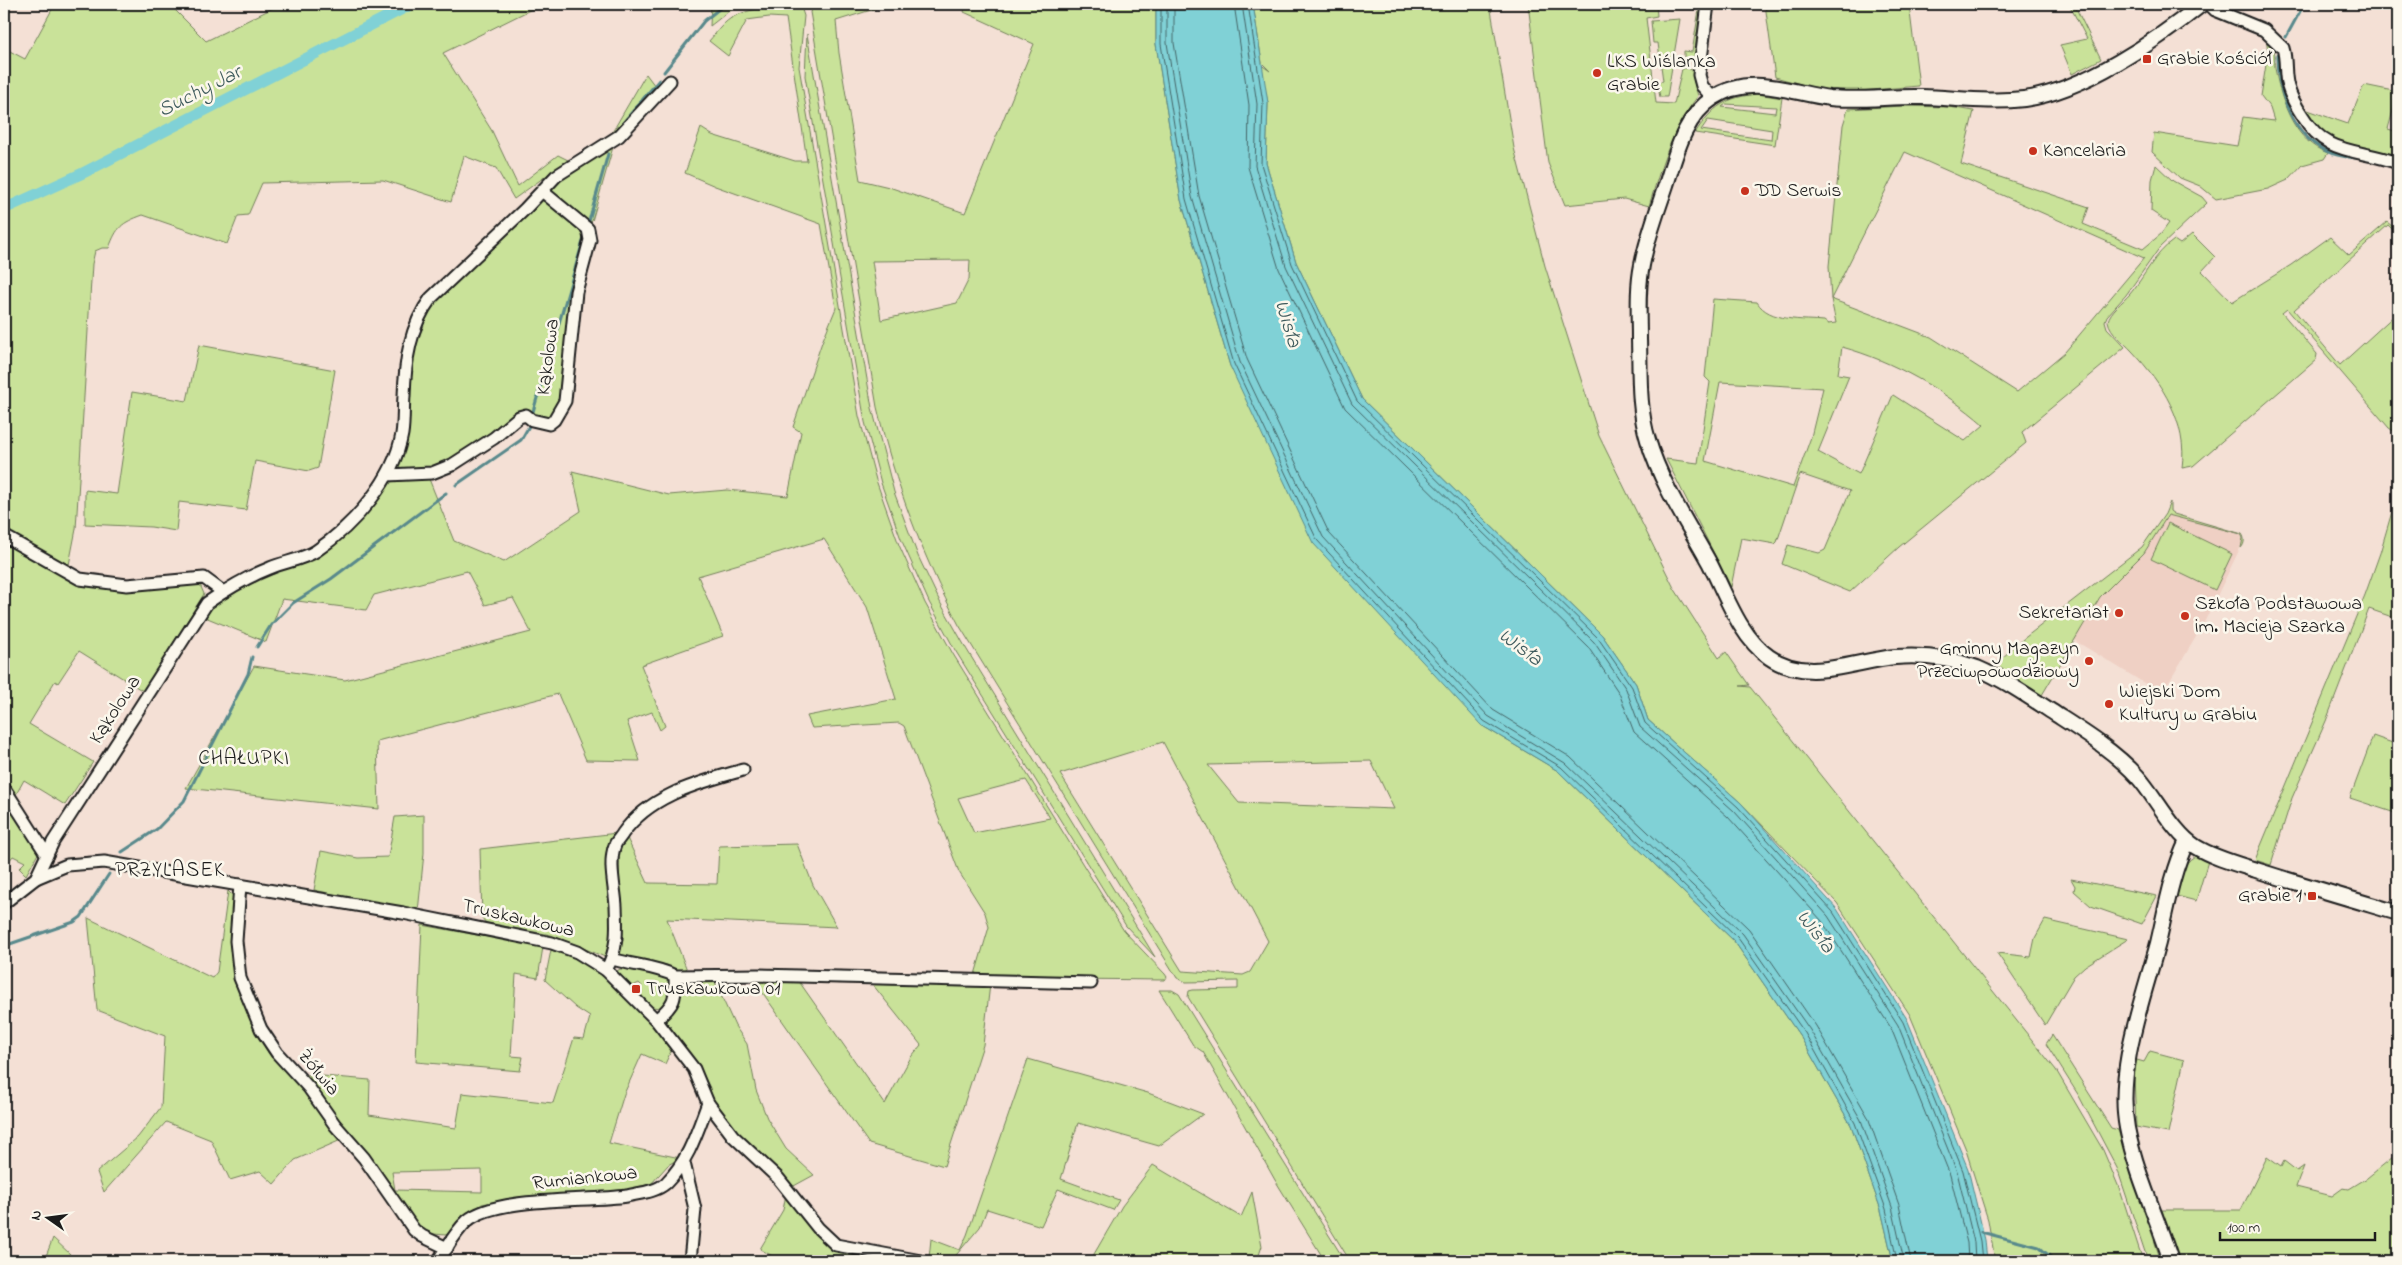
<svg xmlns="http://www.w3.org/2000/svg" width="2402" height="1265" viewBox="0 0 2402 1265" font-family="'Indie Flower',sans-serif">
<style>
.built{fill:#efd0c4}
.green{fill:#c9e299;stroke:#727f5a;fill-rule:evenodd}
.water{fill:#80d1d6;stroke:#58898c}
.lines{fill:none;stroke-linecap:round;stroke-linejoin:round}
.shore{stroke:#446466;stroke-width:1}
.stream{stroke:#58898c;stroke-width:3}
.canal{stroke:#80d1d6;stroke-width:11}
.minor-casing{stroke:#1c1c1c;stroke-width:15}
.tertiary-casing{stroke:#1c1c1c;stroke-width:18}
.minor{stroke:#fbf7ec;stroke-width:11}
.tertiary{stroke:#fbf7ec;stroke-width:14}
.poi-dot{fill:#c8321e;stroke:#fbf7ec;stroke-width:2}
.labels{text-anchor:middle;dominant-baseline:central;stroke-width:5;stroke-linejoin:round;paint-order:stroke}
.poi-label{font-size:20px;fill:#1c1c1c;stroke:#fbf7ec;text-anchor:start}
.street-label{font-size:20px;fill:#1c1c1c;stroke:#fbf7ec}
.water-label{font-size:21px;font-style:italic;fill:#3f5b5d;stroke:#fbf7ec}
.neighbourhood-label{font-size:21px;letter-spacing:1px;fill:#1c1c1c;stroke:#fbf7ec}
</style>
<rect width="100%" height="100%" fill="#f4e0d5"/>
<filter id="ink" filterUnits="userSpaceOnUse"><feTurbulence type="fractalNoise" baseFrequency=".02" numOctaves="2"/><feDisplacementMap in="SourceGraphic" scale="10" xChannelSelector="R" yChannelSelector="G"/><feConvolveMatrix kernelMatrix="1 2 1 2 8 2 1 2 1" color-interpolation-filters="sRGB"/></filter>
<g filter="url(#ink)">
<!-- built -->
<path class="built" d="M 2168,514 L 2241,534 L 2243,542 L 2203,625 L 2162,694 L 2074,640 L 2100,597 L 2144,553 Z"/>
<!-- green -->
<g class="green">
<path d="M 55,4 L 169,4 L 206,41 L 281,4 L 542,4 L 443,53 L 492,131 L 518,186 L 558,155 L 568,160 L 514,199 L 496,168 L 464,156 L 451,202 L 383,180 L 262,183 L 248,215 L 238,216 L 227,244 L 143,215 C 121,223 117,227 109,248 L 102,248 L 95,251 L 92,264 L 76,529 L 68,570 L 4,533 L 4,48 L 25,59 Z"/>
<path d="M 711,4 L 738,4 L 710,26 Z"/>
<path d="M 862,4 L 907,4 L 890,4 L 836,21 L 839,53 L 860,180 L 889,187 L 965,213 L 1034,44 L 964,12 L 966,4 L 1156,4 L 1156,44 L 1181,200 L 1230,366 L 1481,725 L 1558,771 L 1734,941 L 1800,1036 L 1851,1125 L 1881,1210 L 1893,1261 L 1350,1261 L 1188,997 L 1189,991 L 1193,990 L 1238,989 L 1238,981 L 1186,982 L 1177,978 L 959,625 C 922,555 895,484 877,407 L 810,12 L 812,9 L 817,6 L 842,7 ZM 970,260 L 969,279 L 957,303 L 881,320 L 872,261 ZM 1163,742 L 1268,941 L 1250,972 L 1243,975 L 1182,971 L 1060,774 ZM 1371,761 L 1394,809 L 1239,803 L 1208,765 Z"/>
<path d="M 1253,4 L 1490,4 L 1514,148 L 1545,266 L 1599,436 L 1674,588 L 1719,658 L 1726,652 L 1749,685 L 1740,686 L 1750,687 L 2056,1070 L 2103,1150 L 2120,1190 L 2143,1261 L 1995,1261 L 1988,1220 L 1965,1147 L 1910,1015 L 1837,903 L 1741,803 L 1648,720 L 1636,684 L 1602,635 L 1362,399 L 1296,262 L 1266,163 L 1268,103 L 1260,64 L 1270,71 L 1262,63 Z"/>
<path d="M 1528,4 L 1656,4 L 1657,16 L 1646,18 L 1656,103 L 1674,104 L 1682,69 L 1687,68 L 1696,72 L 1694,82 L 1698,96 C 1671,131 1662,164 1649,206 L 1624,199 L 1565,205 L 1548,163 Z"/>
<path d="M 1700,4 L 1705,4 L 1696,59 L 1692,61 L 1684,57 L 1684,51 L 1692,52 Z"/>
<path d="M 1765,4 L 1909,4 L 1919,86 L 1846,92 L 1826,91 L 1775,77 Z"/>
<path d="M 2069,4 L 2074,4 L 2101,59 L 2072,74 L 2060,45 L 2087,39 Z"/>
<path d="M 798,7 L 802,10 L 804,16 L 799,67 L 859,416 L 876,480 L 899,545 L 925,603 L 953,654 L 1124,931 L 1165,974 L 1167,977 L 1165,980 L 974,978 L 989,927 L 985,913 L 959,872 L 904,726 L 899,723 L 812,728 L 807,716 L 896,699 L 867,607 L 824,539 L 698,576 L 723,636 L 641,665 L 665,726 L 660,730 L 652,712 L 627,721 L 640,761 L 586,760 L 558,694 L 377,741 L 379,809 L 186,788 L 254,666 L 345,680 L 531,632 L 513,598 L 485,605 L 467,571 L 374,595 L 366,610 L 282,599 L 266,642 L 205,617 L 216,603 L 246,581 L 307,558 L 362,516 L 392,481 L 429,479 L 454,541 L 504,562 L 581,511 L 572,471 L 669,495 L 727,490 L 788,496 L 801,432 L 793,427 L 822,342 L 836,308 L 821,224 L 715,186 L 685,173 L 701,128 L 712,135 L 795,161 L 807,161 L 786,18 L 769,17 L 747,20 L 728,56 L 709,41 C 717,32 724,21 735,16 C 753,7 779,6 798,7 ZM 1026,780 L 1050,818 L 974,833 L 958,798 Z"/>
<path d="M 1680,19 L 1667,97 L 1660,97 L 1657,82 L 1663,81 L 1658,43 L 1653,43 L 1651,21 Z"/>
<path d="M 807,34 L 872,408 L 894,492 L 918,556 L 941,604 L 967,650 L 1155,957 L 1126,926 L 955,650 L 929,602 L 901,539 L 881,483 L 865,422 L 805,76 Z"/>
<path d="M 2266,37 C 2280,52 2272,56 2276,73 C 2282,104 2295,142 2328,153 L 2324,159 L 2302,165 L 2288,180 L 2268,189 L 2216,199 L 2200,186 L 2180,178 L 2152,152 L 2154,133 L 2237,146 L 2243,117 L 2274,121 L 2270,108 L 2261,96 L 2268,52 Z"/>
<path d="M 646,74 L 658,90 L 614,137 L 610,136 Z"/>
<path d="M 2364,85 L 2398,92 L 2388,129 L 2398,132 L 2398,156 L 2334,142 L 2318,130 L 2302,108 L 2348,124 Z"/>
<path d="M 1758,94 L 1782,98 L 1775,145 L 1695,133 C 1713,106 1726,97 1758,94 ZM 1726,104 L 1776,107 L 1775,113 L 1722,107 ZM 1708,120 L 1772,130 L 1771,140 L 1701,130 Z"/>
<path d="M 1903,106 L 1949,107 L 1974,111 L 1961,164 L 2089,207 L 2083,224 L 2143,249 L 2161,234 L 2169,223 L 2151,211 L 2152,180 L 2156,165 L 2173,181 L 2202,197 L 2207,203 L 2160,247 L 2126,295 L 2107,316 L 2105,321 L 2107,328 L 2125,347 L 2022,432 L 2026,443 L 1899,547 L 1850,592 L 1782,564 L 1788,545 L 1819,553 L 1825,550 L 1850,491 L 1800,474 L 1777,542 L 1775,544 L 1741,538 L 1731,587 L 1666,459 L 1698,463 L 1710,382 L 1705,377 L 1713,299 L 1757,302 C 1769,322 1803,319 1824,321 L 1828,324 L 1836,323 L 1831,299 L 1829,266 L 1843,125 L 1848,109 ZM 1905,152 L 2144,258 L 2065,352 L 2017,392 L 1931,337 L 1831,299 ZM 1842,347 C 1893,361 1944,390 1984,425 L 1965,441 L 1893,395 L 1859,474 L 1818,452 L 1849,376 L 1838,374 ZM 1720,382 L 1823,388 L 1811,437 L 1793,487 L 1705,461 Z"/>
<path d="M 613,147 L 592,221 L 588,225 L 550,194 C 559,170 590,158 613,147 Z"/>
<path d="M 541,198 L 580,227 L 585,241 L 564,393 L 548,422 L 526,412 L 512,415 L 495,434 L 432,470 L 396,471 L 403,443 L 411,355 L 424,315 Z"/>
<path d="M 2387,222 L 2398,231 L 2398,235 L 2388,225 L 2294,310 L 2340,365 L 2398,312 L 2398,434 L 2389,428 L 2287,309 L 2282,313 L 2317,354 L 2316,360 L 2193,466 L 2182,468 C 2188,423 2162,383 2132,351 C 2124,342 2110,333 2108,321 C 2110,311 2123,302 2130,294 C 2145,276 2154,254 2174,240 L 2180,244 L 2192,234 L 2215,257 L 2202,271 L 2232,302 L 2291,265 L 2330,237 L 2349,255 Z"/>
<path d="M 199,345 L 335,370 L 318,468 L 309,471 L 255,461 L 246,510 L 179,502 L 176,531 L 151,527 L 85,524 L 85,490 L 117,494 L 132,392 L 187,401 Z"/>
<path d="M 2398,491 L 2398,619 L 2369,609 L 2326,721 L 2292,798 L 2271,865 L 2255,860 L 2365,595 L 2380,553 Z"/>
<path d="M 2170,502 L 2170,511 L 2174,514 L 2242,534 C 2245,538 2245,544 2241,548 L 2243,538 L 2241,534 L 2168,515 L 2144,553 L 2100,597 L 2042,695 L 1996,665 L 2013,647 L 2142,547 L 2165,514 Z"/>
<path d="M 2168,523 L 2232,554 L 2215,590 L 2151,559 Z"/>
<path d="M 4,541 L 85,586 L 136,591 L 199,582 L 204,594 L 143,691 L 79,651 L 58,683 L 55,681 L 29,724 L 93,762 L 65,805 L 24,780 L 13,800 L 4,783 Z"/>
<path d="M 2373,736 L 2398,745 L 2398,814 L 2350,798 Z"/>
<path d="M 4,793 L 40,850 L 26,875 L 19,868 L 25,862 L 13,856 L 4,867 Z"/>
<path d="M 424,815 L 424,853 L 418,912 L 314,890 L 321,851 L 358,858 L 388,857 L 395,817 Z"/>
<path d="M 617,833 L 612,948 L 605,957 L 551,935 L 486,923 L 482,918 L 480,849 Z"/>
<path d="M 626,836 L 648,883 L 717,884 L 719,846 L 797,844 L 813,885 L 837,927 L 667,919 L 687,970 L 678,971 L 667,965 L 620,957 L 619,847 Z"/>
<path d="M 2196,856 L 2208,861 L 2196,901 L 2177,896 C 2180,882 2181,862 2196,856 Z"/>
<path d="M 2071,879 L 2157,896 L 2142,924 L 2091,906 L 2074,891 L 2075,886 Z"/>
<path d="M 228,891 L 234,897 L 231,927 L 234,978 L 254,1029 L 269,1054 L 300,1087 L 341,1140 L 295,1160 L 274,1184 L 260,1171 L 230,1180 L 211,1140 L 166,1122 L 104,1192 L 97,1172 L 138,1137 L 161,1107 L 165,1036 L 97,1010 L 88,918 L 212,978 L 217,972 Z"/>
<path d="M 2045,920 L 2128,939 L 2085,966 L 2074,976 L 2045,1025 L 1997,953 L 2031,957 L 2035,938 Z"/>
<path d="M 422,925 L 543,947 L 538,978 L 516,974 L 511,1056 L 523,1057 L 520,1071 L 416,1062 Z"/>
<path d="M 551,950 C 559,953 569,955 577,958 C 614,976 647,1018 672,1049 L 665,1064 L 642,1054 L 624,1094 L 609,1143 L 680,1158 L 668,1165 L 651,1184 L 605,1194 L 519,1197 L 482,1204 L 465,1215 L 446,1235 L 422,1233 L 299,1074 L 370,1080 L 369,1115 L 456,1128 L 462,1093 L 553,1103 L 574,1038 L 584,1039 L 590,1017 L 576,1008 L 545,980 ZM 482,1170 L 482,1192 L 395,1190 L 392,1172 Z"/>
<path d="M 620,969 C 636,971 659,969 671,982 L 672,995 L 662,1008 L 651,1007 L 637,992 L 642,986 L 639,983 L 631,987 L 617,971 Z"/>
<path d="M 682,978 L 714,980 L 735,1026 L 747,1044 L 756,1090 L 767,1118 L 786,1149 L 814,1175 L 792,1187 L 748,1145 L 711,1102 L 710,1088 L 697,1063 L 666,1021 C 679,1007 681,997 682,978 Z"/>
<path d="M 753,979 L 798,980 L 885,1104 L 911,1057 L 921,1045 L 869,980 L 990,984 L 983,1045 L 944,1166 L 869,1144 Z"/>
<path d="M 1159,990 L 1172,990 L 1179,994 L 1345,1261 L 1325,1261 L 1275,1180 L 1203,1052 L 1193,1045 Z"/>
<path d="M 2052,1035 L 2111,1128 L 2118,1130 L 2161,1261 L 2148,1261 L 2117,1168 L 2079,1096 L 2046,1044 Z"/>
<path d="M 2150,1051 L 2184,1060 L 2168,1133 L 2136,1127 L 2134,1075 L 2137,1060 L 2144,1062 Z"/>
<path d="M 1028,1059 L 1148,1093 L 1203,1114 L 1159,1146 L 1078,1123 L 1061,1179 L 1119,1200 L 1113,1210 L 1058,1189 L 1041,1226 L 987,1209 L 980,1227 L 951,1261 L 937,1261 L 929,1258 L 931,1239 L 960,1250 L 967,1235 Z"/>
<path d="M 2398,1153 L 2398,1261 L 2178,1261 L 2162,1210 L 2241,1210 L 2267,1157 L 2281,1167 L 2284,1161 L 2297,1171 L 2304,1166 L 2296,1187 L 2332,1196 L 2343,1188 L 2349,1189 L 2367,1178 Z"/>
<path d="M 1153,1165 L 1241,1217 L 1252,1192 L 1262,1246 L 1257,1261 L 1090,1261 L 1122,1206 Z"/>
<path d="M 786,1194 L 836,1247 L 899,1261 L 781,1261 L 760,1249 L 783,1210 Z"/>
<path d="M 53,1238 L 70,1254 L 63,1261 L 44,1261 Z"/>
</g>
<!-- water -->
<path class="water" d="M 1156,4 L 1253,4 L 1268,103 L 1266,163 L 1296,262 L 1362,399 L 1602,635 L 1636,684 L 1648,720 L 1741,803 L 1837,909 L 1907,1019 L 1968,1169 L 1985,1240 L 1987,1261 L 1893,1261 L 1881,1210 L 1851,1125 L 1800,1036 L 1734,941 L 1558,771 L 1481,725 L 1313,543 L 1230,366 L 1181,200 L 1156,44 Z"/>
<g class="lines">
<!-- shore -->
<g class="shore">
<path d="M 1161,4 L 1161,44 L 1186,199 L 1234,364 L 1317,540 L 1484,721 L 1561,767 L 1738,938 L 1805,1033 L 1855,1123 L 1886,1209 L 1897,1261"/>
<path d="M 1167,4 L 1167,43 L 1192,197 L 1240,362 L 1323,537 L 1488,716 L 1565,763 L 1743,934 L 1810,1030 L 1861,1120 L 1892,1207 L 1904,1261"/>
<path d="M 1174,4 L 1174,43 L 1199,196 L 1247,359 L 1329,533 L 1493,710 L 1570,757 L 1749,929 L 1816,1026 L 1868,1117 L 1899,1205 L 1911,1261"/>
<path d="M 1234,4 L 1249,105 L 1248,167 L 1279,269 L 1345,408 L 1588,647 L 1619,693 L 1634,732 L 1728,817 L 1822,921 L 1891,1028 L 1950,1175 L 1967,1243 L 1968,1261"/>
<path d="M 1242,4 L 1257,104 L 1255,166 L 1286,266 L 1352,404 L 1594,642 L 1626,689 L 1640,727 L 1734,811 L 1828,916 L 1898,1025 L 1957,1172 L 1974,1242 L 1975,1261"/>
<path d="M 1248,4 L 1263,103 L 1261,164 L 1292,264 L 1357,401 L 1598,638 L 1632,687 L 1645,723 L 1738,807 L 1833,912 L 1903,1022 L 1963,1171 L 1980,1241 L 1982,1261"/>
</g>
<!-- stream -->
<g class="stream">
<path d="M 2286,37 L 2304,4"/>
<path d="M 2277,55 C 2277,88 2290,129 2319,147 C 2332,156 2348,157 2363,159"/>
<path d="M 664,72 L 704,21 L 725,4"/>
<path d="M 612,136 L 659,80"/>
<path d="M 589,221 L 608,154"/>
<path d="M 532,415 L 584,238"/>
<path d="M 456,485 L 521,440 L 529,426"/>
<path d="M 257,647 L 271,625 L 293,603 L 331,579 L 446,493"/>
<path d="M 122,852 L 157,829 L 184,801 L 248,674 L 252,657"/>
<path d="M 4,946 L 74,922 L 81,917 L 109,874"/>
<path d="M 1981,1232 L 2039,1247 L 2055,1261"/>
</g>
<!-- canal -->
<path class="canal" d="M 4,209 L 83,173 L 412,4"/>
<defs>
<g id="minor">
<path d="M 1708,4 L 1699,75 L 1702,86 L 1713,98"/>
<path d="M 2209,4 L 2215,10 L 2264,30 L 2283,48 C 2287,61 2284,74 2288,87 C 2291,97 2296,106 2302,115 C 2327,157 2357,148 2398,163"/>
<path d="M 387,475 L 432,473 L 452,465 L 494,438 L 519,417 L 526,415 L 532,420 L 549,424 L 554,420 L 565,401 L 576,292 L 590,240 L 588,229 L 542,191"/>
<path d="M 4,536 L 80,579 L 127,585 L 204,578 L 223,592"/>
<path d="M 4,788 L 47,855"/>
<path d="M 36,878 L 67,865 L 104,862 L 403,913 L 552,943 L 577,952 L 606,970 L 656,1020 L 694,1069 L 708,1103 L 733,1136 L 778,1178 L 818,1228 L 836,1245 L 921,1261"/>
<path d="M 240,885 L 236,941 L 240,978 L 261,1029 L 277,1053 L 309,1088 L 335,1125 L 364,1158 L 414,1230 L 422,1236 L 447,1248"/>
<path d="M 4,903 L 36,878 L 53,842 L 207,603 C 227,589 247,577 270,568 C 284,562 304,559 316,551 C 354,525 394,480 402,434 C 404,421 403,408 404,396 C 405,361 410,326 431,298 L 525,209 L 556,176 L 619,136 L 670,81"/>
<path d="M 613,959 C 634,966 656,966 675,976 C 676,999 675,1004 656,1020"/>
<path d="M 606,970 C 618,950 617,929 616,906 C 615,888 608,862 615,845 C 616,841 621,837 623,833 C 651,794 699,783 743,770"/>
<path d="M 675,976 L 758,975 L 1091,983"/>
<path d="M 684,1163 L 695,1209 L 690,1261"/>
<path d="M 438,1261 C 447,1248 455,1232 467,1221 C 496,1196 587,1202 627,1196 C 640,1193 656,1192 666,1183 C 689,1160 697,1132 708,1103"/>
</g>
<g id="tertiary">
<path d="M 2202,4 C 2156,41 2083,91 2024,99 C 1990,103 1956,98 1922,97 C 1892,96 1861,101 1830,98 C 1791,93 1750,73 1713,98 C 1684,117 1676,154 1666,185 C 1657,212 1647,238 1642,265 C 1637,290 1639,314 1639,339 C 1640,372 1638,408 1648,440 C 1661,484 1688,524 1710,564 C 1726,595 1740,637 1769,657 C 1808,684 1853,661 1895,657 C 1922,655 1951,658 1977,668 C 2005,680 2031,698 2057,715 C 2085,733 2114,751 2137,776 C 2156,797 2173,833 2196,847 C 2214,858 2237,864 2256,870 C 2303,885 2351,899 2398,913"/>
<path d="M 2171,1261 C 2157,1217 2136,1174 2127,1128 C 2116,1070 2143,999 2158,943 C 2166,909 2172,872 2187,841"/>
</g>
</defs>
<!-- minor casing -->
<use href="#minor" class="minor-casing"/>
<!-- tertiary casing -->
<use href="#tertiary" class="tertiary-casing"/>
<!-- minor -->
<use href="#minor" class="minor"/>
<!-- tertiary -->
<use href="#tertiary" class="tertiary"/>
</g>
</g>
<!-- markers -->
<g class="poi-dot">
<rect x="2142" y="54" width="10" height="10" rx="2.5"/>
<circle cx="1597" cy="73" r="5"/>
<circle cx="2033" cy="151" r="5"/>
<circle cx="1745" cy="191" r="5"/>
<circle cx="2119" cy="613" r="5"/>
<circle cx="2185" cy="616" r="5"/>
<circle cx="2089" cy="661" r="5"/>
<circle cx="2109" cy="704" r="5"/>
<rect x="2307" y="891" width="10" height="10" rx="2.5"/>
<rect x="631" y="984" width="10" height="10" rx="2.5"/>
</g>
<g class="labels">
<!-- poi labels -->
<g class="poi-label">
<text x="2157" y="59">Grabie Kościół</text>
<text x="1607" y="62">LKS Wiślanka<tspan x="1607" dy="23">Grabie</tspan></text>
<text x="2043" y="151">Kancelaria</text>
<text x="1755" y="191">DD Serwis</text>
<text x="2195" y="604">Szkoła Podstawowa<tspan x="2195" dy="23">im. Macieja Szarka</tspan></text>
<text x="2109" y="613" text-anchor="end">Sekretariat</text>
<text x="2079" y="649" text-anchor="end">Gminny Magazyn<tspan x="2079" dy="23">Przeciwpowodziowy</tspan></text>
<text x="2119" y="692">Wiejski Dom<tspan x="2119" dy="23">Kultury w Grabiu</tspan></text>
<text x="2302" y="896" text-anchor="end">Grabie 1</text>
<text x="646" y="989">Truskawkowa 01</text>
</g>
<!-- street labels -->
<g class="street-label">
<text transform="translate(549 357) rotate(-83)">Kąkolowa</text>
<text transform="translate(116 710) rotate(-57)">Kąkolowa</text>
<text transform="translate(518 919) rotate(13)">Truskawkowa</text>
<text transform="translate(318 1073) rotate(50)">Żółwia</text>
<text transform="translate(585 1179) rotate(-6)">Rumiankowa</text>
</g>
<!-- water labels -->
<g class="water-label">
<text transform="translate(200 92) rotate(-27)">Suchy Jar</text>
<text transform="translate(1287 324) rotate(73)">Wisła</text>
<text transform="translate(1520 648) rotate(37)">Wisła</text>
<text transform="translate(1815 932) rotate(52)">Wisła</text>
</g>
<!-- neighbourhood labels -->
<g class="neighbourhood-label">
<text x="244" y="759">CHAŁUPKI</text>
<text x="170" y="871">PRZYLASEK</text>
</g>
</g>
<!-- margin -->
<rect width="2402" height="1265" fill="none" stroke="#fbf7ec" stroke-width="20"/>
<rect x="10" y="10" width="2382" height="1245" fill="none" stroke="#1c1c1c" stroke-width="2" filter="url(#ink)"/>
<!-- north arrow -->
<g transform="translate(48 1218) rotate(284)" stroke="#fbf7ec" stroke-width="4" paint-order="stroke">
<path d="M0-4L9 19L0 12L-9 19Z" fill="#1c1c1c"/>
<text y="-8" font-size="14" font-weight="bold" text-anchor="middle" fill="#1c1c1c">N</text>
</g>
<!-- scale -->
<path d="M2220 1232v8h155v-8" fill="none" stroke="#1c1c1c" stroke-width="2.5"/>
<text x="2227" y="1232" font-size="15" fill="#1c1c1c" stroke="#fbf7ec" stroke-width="4" paint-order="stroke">100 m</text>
</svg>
